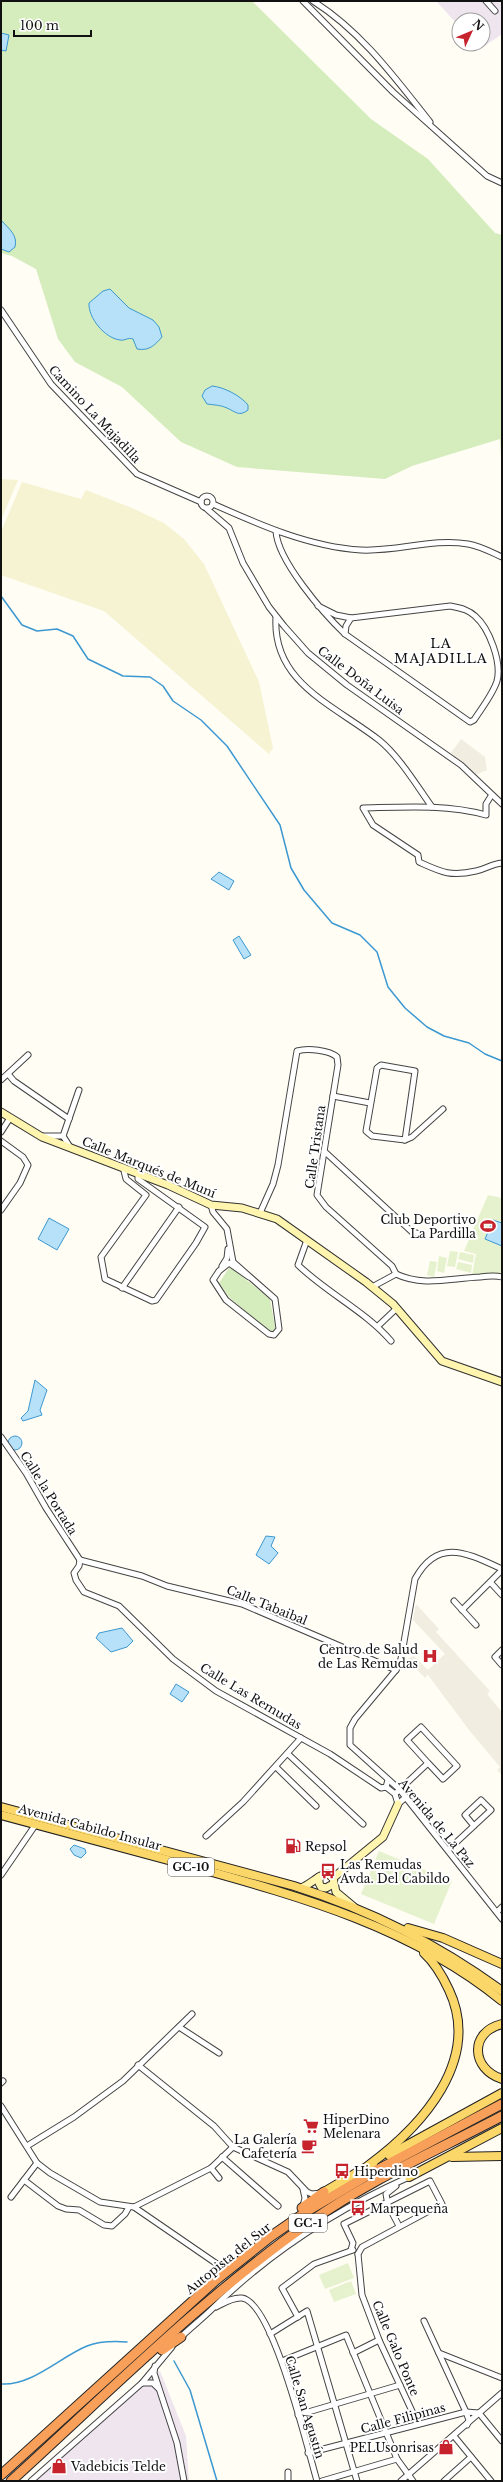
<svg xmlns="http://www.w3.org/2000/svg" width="503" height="2482" viewBox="0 0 503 2482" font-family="'Libre Baskerville',serif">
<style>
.industrial{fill:#eee5ef}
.farmland{fill:#f6f3d3}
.green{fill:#d5ecbc}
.pitch{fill:#e6f2ce}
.plaza{fill:#f1ede1}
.water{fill:#b7e1f8;stroke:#3c98d1}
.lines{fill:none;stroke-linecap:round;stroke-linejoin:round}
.stream{stroke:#3c98d1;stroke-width:1.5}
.street-casing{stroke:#444;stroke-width:7}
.secondary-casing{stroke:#333;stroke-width:9}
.primary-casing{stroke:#222;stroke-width:10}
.highway-casing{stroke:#222;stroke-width:11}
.street{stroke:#fff;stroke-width:5}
.secondary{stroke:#fff5af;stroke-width:7}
.primary{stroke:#fbd668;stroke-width:8}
.highway{stroke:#f8a05a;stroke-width:9}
.labels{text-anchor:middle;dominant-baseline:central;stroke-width:4;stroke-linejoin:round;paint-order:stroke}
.shield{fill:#fff;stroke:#585858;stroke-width:1}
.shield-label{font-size:11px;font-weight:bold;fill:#111}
.street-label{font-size:12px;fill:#111;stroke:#fff}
.poi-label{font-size:12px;fill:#111;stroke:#fff;text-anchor:start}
.neighbourhood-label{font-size:13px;letter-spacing:1px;fill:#111;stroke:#fff}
</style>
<rect width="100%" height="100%" fill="#fffdf4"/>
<!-- industrial -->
<g class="industrial">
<path d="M 436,1 L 502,1 L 502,34 L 479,50 L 474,44 L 483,44 L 483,20 L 459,20 L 459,26 Z"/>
<path d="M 160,2371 L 186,2436 L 189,2481 L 32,2481 L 141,2380 Z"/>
</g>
<!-- farmland -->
<g class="farmland">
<path d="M 1,479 L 18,480 L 1,520 Z"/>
<path d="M 22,482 L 81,499 L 86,490 L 132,508 L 164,523 L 184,539 L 204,564 L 259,682 L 273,748 L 269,754 L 104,611 L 1,575 L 1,532 Z"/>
</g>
<!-- green -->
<g class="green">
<path d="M 1,1 L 252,1 L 371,119 L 428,159 L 495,233 L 502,235 L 502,477 L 500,439 L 412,466 L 385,479 L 237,467 L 181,442 L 122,387 L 75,362 L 58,339 L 36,269 L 12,256 L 1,253 Z"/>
<path d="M 229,1268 L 233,1269 L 270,1299 L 275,1327 L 273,1331 L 269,1331 L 229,1297 L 219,1283 Z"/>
</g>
<!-- pitch -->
<g class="pitch">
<path d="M 488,1195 L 502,1198 L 502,1275 L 472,1275 L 476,1254 L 464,1251 Z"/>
<path d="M 450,1251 L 458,1252 L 455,1267 L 447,1266 Z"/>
<path d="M 460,1252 L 474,1255 L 473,1263 L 458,1259 Z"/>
<path d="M 439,1256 L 447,1258 L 444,1273 L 437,1271 Z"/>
<path d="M 430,1261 L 437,1262 L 434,1277 L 427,1275 Z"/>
<path d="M 458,1262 L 472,1265 L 471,1273 L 456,1269 Z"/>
<path d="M 379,1851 L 452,1881 L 434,1924 L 361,1894 Z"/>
<path d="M 348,2263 L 354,2278 L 325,2289 L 319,2275 Z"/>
<path d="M 351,2281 L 356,2294 L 334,2302 L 329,2290 Z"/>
</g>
<!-- plaza -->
<g class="plaza">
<path d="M 461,739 L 485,757 L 487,770 L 473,776 L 452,759 L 454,755 L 451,753 Z"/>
<path d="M 416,1604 L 439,1629 L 436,1632 L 490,1691 L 487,1694 L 502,1712 L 502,1775 L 497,1770 L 500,1767 L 469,1730 L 428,1675 L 425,1678 L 407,1659 L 414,1656 L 428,1670 L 445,1654 L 413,1620 Z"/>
</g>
<!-- water -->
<g class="water">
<path d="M 1,33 L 9,35 L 6,51 L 1,50 Z"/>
<path d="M 1,220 C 9,229 18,235 15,247 L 9,252 L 1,249 Z"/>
<path d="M 110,289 L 129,308 L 153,320 L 159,327 L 162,337 C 154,346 149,351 137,349 L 133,339 C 128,337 125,341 120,340 C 104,338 88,317 89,303 L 103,291 Z"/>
<path d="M 212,386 C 224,387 241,396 248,405 L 248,410 C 239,417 236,412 227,408 C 221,405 214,405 207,404 L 202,396 L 205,390 Z"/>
<path d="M 219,872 L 234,881 L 229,890 L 211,879 Z"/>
<path d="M 239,936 L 251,955 L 244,959 L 233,940 Z"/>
<path d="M 49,1218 L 69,1229 L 57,1250 L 38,1239 Z"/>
<path d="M 493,1220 L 502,1223 L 502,1246 L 485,1239 Z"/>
<path d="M 35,1380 L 47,1390 L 40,1410 L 42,1415 L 23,1421 L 21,1418 L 28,1411 Z"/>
<circle cx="15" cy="1443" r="7"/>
<path d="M 266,1536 L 275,1537 L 271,1546 L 278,1553 L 269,1564 L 256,1555 Z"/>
<path d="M 122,1628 L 133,1641 L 127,1647 L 111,1652 L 96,1638 L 99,1633 Z"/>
<path d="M 176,1684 L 189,1692 L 182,1702 L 170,1694 Z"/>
<path d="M 74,1845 L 85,1849 L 86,1853 L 81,1858 L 74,1855 L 70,1849 Z"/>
</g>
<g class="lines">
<!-- stream -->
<g class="stream">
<path d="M 1,596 L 22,625 L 37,631 L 57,629 L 73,636 L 88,659 L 123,676 L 150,677 L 163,686 L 173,701 L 201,720 L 227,746 L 280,825 L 291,868 L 304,890 L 332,923 L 360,935 L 377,952 L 388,987 L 405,1008 L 427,1027 L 444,1036 L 469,1043 L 485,1054 L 502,1061"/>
<path d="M 174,2361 L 190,2390 L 217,2481"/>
<path d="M 1,2384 C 32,2386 60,2357 87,2346 C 100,2341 113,2341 127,2342"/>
</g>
<defs>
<g id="street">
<path d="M 303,1 L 393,92 L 487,176 L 502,183"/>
<path d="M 313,1 C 362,32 395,78 430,122"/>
<path d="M 486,1 L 495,11"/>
<path d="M 1,310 L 51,384 L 137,474 L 201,502"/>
<circle cx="207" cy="502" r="6"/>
<path d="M 213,504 C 260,525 310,547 361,550 C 397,552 432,538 468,544 C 480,546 491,552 502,557"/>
<path d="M 207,509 L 229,528 L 243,563 L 269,607 L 284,626 L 308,653 L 347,685 L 461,765 L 502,804"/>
<path d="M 276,531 C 277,560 324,614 345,634 L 470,722 L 474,720 C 481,709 493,694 497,681 C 502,662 489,628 475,616 C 468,609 459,608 450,606 L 351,618 L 336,615 L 318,606"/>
<path d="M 276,617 C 272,683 334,705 379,740 C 399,756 417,786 432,807"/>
<path d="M 345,634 L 346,626 L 351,618"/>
<path d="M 491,796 L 486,804 L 486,815 C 446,804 404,807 363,808 L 373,825 L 418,855 L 419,862 C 441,872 450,877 476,871 C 486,869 491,864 502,863"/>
<path d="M 381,1065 L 415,1071 L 405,1140 L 372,1136 L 366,1131 L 377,1068 Z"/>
<path d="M 8,1074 L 14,1081 L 69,1119"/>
<path d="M 1,1080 L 28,1055"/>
<path d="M 333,1096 L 370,1103"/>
<path d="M 1,1132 L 10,1118"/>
<path d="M 43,1136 L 63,1136 L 70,1147"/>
<path d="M 63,1136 L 79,1090"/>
<path d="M 405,1140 L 412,1137 L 443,1109"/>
<path d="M 1,1141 L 23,1157 L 28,1165 L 20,1183 L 1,1210"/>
<path d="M 324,1151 L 412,1232 L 420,1234"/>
<path d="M 123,1167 L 126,1179 L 146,1195 L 101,1257 L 105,1279 L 152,1301 L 156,1300 L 196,1243 L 205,1227 L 138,1179 L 138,1173"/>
<path d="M 211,1205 L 213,1212 L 227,1229 L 233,1262 L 275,1299 L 279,1329 L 274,1335 L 269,1334 L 226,1300 L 213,1280 L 219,1271 L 229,1263 L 249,1277"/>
<path d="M 260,1213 L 273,1184 L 278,1165 L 297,1051 C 308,1048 329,1050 337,1057 L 338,1065 L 317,1195 L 326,1207 L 392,1266 L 396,1274"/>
<path d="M 307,1240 L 298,1265 C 327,1293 365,1311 391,1341"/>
<path d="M 222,1266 L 227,1258 L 228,1249"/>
<path d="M 396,1274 C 423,1287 451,1278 480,1277 C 487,1276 495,1275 502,1277"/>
<path d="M 372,1287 L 396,1274"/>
<path d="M 122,1288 L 179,1207"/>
<path d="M 378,1326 L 397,1308"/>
<path d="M 1,1437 L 26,1473 L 46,1508 L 80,1560"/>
<path d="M 80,1560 L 79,1566 L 74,1573 L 76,1580 L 84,1592 L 119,1606 L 173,1659 L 216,1691 L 330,1754 L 381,1788 L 386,1787 L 388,1780"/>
<path d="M 80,1560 L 142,1576 L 167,1586 L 242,1604 L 396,1670"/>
<path d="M 502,1569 C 467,1553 438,1537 415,1579 L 401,1659 L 396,1670 L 355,1719 L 350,1728 L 350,1745 L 399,1789 L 502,1919"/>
<path d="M 491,1583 L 502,1595"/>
<path d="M 454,1601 L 476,1625"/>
<path d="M 462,1610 L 502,1570"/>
<path d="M 502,1650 L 495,1657 L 502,1665"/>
<path d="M 288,1754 L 363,1824"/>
<path d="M 276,1767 L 316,1806"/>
<path d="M 386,1787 L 395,1794 L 398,1804 L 406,1797"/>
<path d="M 395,1794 L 428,1763 L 443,1779 L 457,1766 L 421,1727 L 407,1740 L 428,1763"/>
<path d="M 206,1836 L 243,1802 L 301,1738"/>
<path d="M 448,1850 L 491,1810 L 481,1800 L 465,1815 L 474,1826"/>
<path d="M 1,1875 L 36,1824"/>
<path d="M 497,1912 L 502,1907"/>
<path d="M 179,2027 L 219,2053"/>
<path d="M 138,2065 L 214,2126 L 233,2147 L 288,2172 L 307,2192 L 312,2194 L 321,2193"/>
<path d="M 1,2083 L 3,2081"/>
<path d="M 1,2106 L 37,2163 L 50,2173 L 100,2202 L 134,2207 L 217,2264"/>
<path d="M 27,2146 L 74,2117 L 123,2081 L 192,2014"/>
<path d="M 222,2157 L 278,2206"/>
<path d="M 211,2168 L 219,2178"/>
<path d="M 24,2180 L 58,2206 L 66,2209 L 79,2210 L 104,2225 L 112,2226 L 125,2214 L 129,2207"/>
<path d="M 396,2186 L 386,2194 L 388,2205 L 399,2226"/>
<path d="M 303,2189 L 305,2198 L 303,2206"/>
<path d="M 11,2197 L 37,2163"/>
<path d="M 134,2207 L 211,2168 L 233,2147"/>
<path d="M 351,2250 L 353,2243 L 344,2224 L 430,2181 L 442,2204 L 362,2247 L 358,2254"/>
<path d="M 358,2254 L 362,2295 L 379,2340 L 418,2424"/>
<path d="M 216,2307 C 224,2303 233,2297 242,2298 C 273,2302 308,2451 317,2481"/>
<path d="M 298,2317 L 282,2288 L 314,2264 L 353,2250"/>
<path d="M 424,2321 L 466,2412 L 469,2420 L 467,2425"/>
<path d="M 270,2334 L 307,2311 L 357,2481"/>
<path d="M 180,2338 C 190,2328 202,2319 212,2309 C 269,2253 335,2210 409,2177"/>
<path d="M 353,2353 L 379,2340"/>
<path d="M 439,2353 L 502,2378"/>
<path d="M 282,2361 L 346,2335 L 397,2459 L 413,2481"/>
<path d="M 155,2366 L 154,2373 L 177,2443 L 184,2481"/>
<path d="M 142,2383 L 172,2347"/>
<path d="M 479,2413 L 502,2441"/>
<path d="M 298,2415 L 400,2385"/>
<path d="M 454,2436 L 491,2481"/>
<path d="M 308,2453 L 466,2412 L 479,2413"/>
<path d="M 31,2481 L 142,2383 L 153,2383 L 158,2388"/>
<path d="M 288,2481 L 288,2472"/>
<path d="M 322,2481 L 397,2459"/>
<path d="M 401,2481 L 502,2393"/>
<path d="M 444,2481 L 471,2457"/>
</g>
<g id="secondary">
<path d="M 1,1112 L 42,1137 L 168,1185 L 211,1205 L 242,1208 L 277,1219 L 366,1282 L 393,1304 L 442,1361 L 502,1382"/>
<path d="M 319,1877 L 319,1883 L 321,1887 L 326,1888 L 333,1884"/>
<path d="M 333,1878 L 383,1837 L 398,1804"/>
<path d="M 301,1888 C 310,1885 321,1873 328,1874 L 333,1878 L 336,1892 L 354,1907"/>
</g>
<g id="primary">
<path d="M 1,1807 L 294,1886 C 370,1910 438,1944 502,1991"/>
<path d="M 1,1815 C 65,1832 129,1850 194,1867 C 302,1897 413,1928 502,2001"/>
<path d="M 408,1928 L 443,1938 L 502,1964"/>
<path d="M 502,2024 C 469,2032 471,2069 502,2079"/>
<path d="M 389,2155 L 502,2093"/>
<path d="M 452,2157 L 502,2156"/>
<path d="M 369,2165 C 422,2126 482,2060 449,1990 C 443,1977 435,1963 424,1953"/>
<path d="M 409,2177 L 502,2128"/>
<path d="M 324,2192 L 373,2163"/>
</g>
<g id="highway">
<path d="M 302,2208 L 324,2192"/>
<path d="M 162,2350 L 181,2337"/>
<path d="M 1,2475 L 216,2280 L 270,2237 L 306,2212 L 375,2171 L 502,2104"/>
<path d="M 11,2481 C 108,2393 202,2298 310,2222 C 369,2180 438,2150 502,2116"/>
</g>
</defs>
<!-- street casing -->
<use href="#street" class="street-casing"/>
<!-- secondary casing -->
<use href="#secondary" class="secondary-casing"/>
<!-- primary casing -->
<use href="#primary" class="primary-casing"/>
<!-- highway casing -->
<use href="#highway" class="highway-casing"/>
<!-- street -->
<use href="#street" class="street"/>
<!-- secondary -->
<use href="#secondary" class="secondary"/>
<!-- primary -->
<use href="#primary" class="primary"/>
<!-- highway -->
<use href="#highway" class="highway"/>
</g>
<!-- icons -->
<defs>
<symbol id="stadium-bare" viewBox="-9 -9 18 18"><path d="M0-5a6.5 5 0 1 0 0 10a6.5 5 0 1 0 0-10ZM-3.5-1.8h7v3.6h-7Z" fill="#c6232d" stroke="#fff" stroke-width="2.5" paint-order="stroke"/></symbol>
<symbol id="hospital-bare" viewBox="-9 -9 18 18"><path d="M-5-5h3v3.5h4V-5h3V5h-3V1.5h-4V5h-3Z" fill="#c6232d" stroke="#fff" stroke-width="2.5" paint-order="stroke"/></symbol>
<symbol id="fuel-bare" viewBox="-9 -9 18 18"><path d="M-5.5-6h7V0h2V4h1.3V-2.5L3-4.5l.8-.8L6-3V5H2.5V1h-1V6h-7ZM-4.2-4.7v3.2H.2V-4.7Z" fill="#c6232d" stroke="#fff" stroke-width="2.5" paint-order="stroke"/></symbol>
<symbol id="bus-bare" viewBox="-9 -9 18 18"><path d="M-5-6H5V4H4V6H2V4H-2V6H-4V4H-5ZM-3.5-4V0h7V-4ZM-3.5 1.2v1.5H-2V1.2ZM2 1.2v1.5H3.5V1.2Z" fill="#c6232d" stroke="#fff" stroke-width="2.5" paint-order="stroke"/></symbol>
<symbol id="supermarket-bare" viewBox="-9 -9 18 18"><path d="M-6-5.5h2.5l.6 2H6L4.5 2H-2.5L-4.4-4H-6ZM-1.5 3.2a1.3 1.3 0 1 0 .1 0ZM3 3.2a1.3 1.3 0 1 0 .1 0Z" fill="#c6232d" stroke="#fff" stroke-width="2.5" paint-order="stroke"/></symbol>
<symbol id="cafe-bare" viewBox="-9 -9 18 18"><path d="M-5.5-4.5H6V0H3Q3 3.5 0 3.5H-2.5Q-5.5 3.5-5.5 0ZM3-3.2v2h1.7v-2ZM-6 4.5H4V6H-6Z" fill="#c6232d" stroke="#fff" stroke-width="2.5" paint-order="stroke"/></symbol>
<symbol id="shop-bare" viewBox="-9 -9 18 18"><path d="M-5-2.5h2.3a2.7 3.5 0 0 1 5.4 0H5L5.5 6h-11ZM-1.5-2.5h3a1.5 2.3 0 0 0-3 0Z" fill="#c6232d" stroke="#fff" stroke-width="2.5" paint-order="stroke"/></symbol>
</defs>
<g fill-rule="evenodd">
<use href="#stadium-bare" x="477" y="1215" width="22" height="22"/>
<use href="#hospital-bare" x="419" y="1645" width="22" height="22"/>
<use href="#fuel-bare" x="282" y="1835" width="22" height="22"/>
<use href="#bus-bare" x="317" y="1860" width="22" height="22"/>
<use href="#supermarket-bare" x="300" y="2115" width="22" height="22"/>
<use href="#cafe-bare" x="298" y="2135" width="22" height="22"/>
<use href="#bus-bare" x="331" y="2160" width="22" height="22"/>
<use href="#bus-bare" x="347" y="2197" width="22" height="22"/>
<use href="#shop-bare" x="435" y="2436" width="22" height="22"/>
<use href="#shop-bare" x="48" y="2455" width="22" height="22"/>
</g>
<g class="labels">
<!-- shield labels -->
<g class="shield">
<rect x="168" y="1858" width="46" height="18" rx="3"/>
<rect x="289" y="2214" width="38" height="18" rx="3"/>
</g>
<g class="shield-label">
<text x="191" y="1867">GC-10</text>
<text x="308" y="2223">GC-1</text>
</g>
<!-- street labels -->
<g class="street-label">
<text transform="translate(95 414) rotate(47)">Camino La Majadilla</text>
<text transform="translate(361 680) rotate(37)">Calle Doña Luisa</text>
<text transform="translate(315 1147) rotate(-82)">Calle Tristana</text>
<text transform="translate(149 1167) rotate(22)">Calle Marqués de Muní</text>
<text transform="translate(49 1493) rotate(58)">Calle la Portada</text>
<text transform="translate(267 1605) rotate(22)">Calle Tabaibal</text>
<text transform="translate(251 1696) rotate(31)">Calle Las Remudas</text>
<text transform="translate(437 1823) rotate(50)">Avenida de La Paz</text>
<text transform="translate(90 1827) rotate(15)">Avenida Cabildo Insular</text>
<text transform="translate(228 2258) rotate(-39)">Autopista del Sur</text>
<text transform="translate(396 2348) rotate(67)">Calle Galo Ponte</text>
<text transform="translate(305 2407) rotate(73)">Calle San Agustín</text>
<text transform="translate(403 2418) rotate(-15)">Calle Filipinas</text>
</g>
<!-- poi labels -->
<g class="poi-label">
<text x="476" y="1219" text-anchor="end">Club Deportivo<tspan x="476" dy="14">La Pardilla</tspan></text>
<text x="418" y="1649" text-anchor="end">Centro de Salud<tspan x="418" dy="14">de Las Remudas</tspan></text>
<text x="305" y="1846">Repsol</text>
<text x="340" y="1864">Las Remudas<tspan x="340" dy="14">Avda. Del Cabildo</tspan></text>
<text x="323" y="2119">HiperDino<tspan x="323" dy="14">Melenara</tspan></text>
<text x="297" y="2139" text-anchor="end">La Galería<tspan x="297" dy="14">Cafetería</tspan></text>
<text x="354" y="2171">Hiperdino</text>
<text x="370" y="2208">Marpequeña</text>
<text x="434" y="2447" text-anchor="end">PELUsonrisas</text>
<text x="71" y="2466">Vadebicis Telde</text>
</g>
<!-- neighbourhood labels -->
<g class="neighbourhood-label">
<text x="441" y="643">LA<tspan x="441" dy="15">MAJADILLA</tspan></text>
</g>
</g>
<!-- border -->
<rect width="503" height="2482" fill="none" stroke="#111111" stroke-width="4"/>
<!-- north arrow -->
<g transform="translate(471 32) rotate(46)"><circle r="19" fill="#ffffff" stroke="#a0a0a0"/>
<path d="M0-3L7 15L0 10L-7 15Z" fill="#c6232d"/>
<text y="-6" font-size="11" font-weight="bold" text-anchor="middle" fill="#111111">N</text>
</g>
<!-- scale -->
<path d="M14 30v6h77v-6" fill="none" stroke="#111111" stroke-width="2"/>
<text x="20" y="30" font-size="12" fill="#111111" stroke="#ffffff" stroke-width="3" paint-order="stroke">100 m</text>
</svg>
